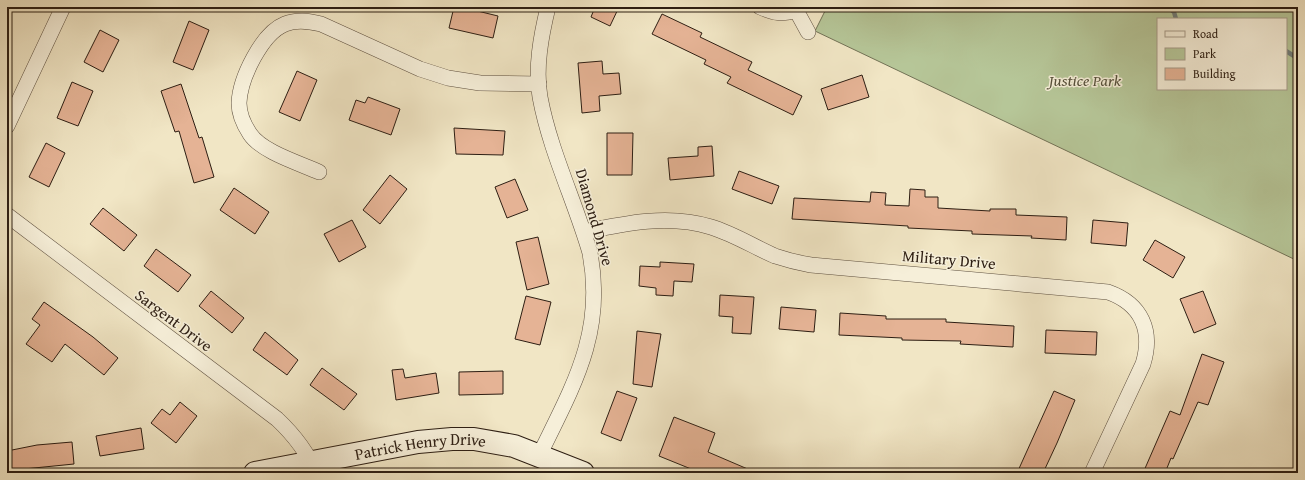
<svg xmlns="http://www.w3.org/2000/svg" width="1305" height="480" viewBox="0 0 1305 480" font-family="'Gentium Book Plus',serif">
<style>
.green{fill:#b6c698;stroke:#727256;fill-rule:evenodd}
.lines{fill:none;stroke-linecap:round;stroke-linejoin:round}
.stream{stroke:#717d7a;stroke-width:4.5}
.building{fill:#e5b395;stroke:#2d1e13}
.street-casing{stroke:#5e5040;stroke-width:16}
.secondary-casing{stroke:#2d1e13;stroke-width:24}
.street{stroke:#f6efd9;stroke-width:15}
.secondary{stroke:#f6efd9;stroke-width:22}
.labels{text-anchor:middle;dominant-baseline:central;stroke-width:3;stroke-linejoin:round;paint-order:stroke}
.park-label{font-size:16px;font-style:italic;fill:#56503b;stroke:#f6efd9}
.street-label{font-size:16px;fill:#2d1e13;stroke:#f6efd9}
</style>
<rect width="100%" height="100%" fill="#f1e6c5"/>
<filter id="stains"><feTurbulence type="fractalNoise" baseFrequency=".005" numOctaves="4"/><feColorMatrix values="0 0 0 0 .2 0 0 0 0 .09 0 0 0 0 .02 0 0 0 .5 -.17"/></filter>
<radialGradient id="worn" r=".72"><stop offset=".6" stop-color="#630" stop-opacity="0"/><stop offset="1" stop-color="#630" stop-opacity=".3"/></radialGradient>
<!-- green -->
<path class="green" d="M 827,7 L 1298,7 L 1298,261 L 815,31 ZM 1158,19 L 1286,19 L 1286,89 L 1158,89 Z"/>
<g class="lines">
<!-- stream -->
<g class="stream">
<path d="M 1167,7 L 1174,12 L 1176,19"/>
<path d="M 1286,51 L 1294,56 L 1298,55"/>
</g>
</g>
<!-- building -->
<g class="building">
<path d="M 454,7 L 461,7 L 498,16 L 493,38 L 449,28 Z"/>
<path d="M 595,7 L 619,7 L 610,26 L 591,17 Z"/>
<path d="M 662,14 L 702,33 L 700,37 L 752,62 L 748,70 L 802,96 L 793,115 L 727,83 L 731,77 L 704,64 L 706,60 L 652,34 Z"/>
<path d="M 189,21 L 209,30 L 193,70 L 173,62 Z"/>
<path d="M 100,30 L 119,40 L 103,72 L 84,62 Z"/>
<path d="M 602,61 L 603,74 L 619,73 L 621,94 L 599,96 L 600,111 L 582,113 L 578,63 Z"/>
<path d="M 297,71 L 317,80 L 300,121 L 279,112 Z"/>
<path d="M 862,75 L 869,97 L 828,110 L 821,89 Z"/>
<path d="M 72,82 L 93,91 L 78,126 L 57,118 Z"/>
<path d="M 181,84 L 199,138 L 202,137 L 214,177 L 194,183 L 179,131 L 175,132 L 161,91 Z"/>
<path d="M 368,97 L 400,109 L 391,135 L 349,120 L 356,100 L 365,103 Z"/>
<path d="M 454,128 L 505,131 L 503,155 L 456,154 Z"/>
<path d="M 607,133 L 633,133 L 632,175 L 607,175 Z"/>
<path d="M 46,143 L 65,153 L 49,187 L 29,177 Z"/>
<path d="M 712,146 L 714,176 L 670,180 L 668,158 L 698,156 L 698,147 Z"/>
<path d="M 739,171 L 779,186 L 772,204 L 732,189 Z"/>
<path d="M 390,175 L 407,189 L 380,224 L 363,210 Z"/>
<path d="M 515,179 L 528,210 L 507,218 L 495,187 Z"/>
<path d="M 234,188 L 269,212 L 255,234 L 220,210 Z"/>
<path d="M 910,189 L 925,190 L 925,197 L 938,197 L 938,208 L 990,211 L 990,209 L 1016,209 L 1016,215 L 1067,217 L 1066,240 L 1031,238 L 1032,236 L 972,234 L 972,231 L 908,228 L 908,226 L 792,219 L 794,198 L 870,202 L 871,192 L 886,193 L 885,205 L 909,206 Z"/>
<path d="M 103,208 L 137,235 L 124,251 L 90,224 Z"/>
<path d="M 352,220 L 366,247 L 339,262 L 324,234 Z"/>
<path d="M 1093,220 L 1128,223 L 1126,246 L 1091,243 Z"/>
<path d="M 538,237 L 549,284 L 527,290 L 516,242 Z"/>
<path d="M 1155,240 L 1185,257 L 1173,278 L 1143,260 Z"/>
<path d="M 156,249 L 191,275 L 178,292 L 144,266 Z"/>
<path d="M 660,262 L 694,264 L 692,282 L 674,281 L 673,296 L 656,295 L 656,288 L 639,286 L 640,266 L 660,267 Z"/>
<path d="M 211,291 L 244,318 L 232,333 L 199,306 Z"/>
<path d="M 1203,291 L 1216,324 L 1194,333 L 1180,299 Z"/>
<path d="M 720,295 L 754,297 L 751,334 L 732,333 L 733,317 L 719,316 Z"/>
<path d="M 526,296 L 551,302 L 540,345 L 515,339 Z"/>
<path d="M 44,302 L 93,337 L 118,358 L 104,375 L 65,344 L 52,362 L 26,344 L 40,325 L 32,319 Z"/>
<path d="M 781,307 L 816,310 L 814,332 L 779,329 Z"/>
<path d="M 840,313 L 886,316 L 886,319 L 946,319 L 946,322 L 1014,326 L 1013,347 L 960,344 L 961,341 L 902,340 L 902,338 L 839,335 Z"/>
<path d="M 1046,330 L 1097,332 L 1096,355 L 1045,353 Z"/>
<path d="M 637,331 L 661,334 L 652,387 L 633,384 Z"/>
<path d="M 265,332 L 298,360 L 287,375 L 253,350 Z"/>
<path d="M 1202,354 L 1224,362 L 1208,405 L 1198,402 L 1173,459 L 1171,458 L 1165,473 L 1143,473 L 1170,411 L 1180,415 Z"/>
<path d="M 322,368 L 357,394 L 344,410 L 310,385 Z"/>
<path d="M 403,369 L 405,378 L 436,373 L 439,393 L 396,400 L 392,370 Z"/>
<path d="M 503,371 L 503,394 L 459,395 L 459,372 Z"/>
<path d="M 617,391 L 637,398 L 621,441 L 601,433 Z"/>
<path d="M 1054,391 L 1075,400 L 1057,443 L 1043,473 L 1017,473 Z"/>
<path d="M 180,402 L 197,416 L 176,443 L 151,423 L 162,409 L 170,415 Z"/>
<path d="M 674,417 L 715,433 L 708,452 L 757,473 L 701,473 L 659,456 Z"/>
<path d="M 141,428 L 144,449 L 100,456 L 96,436 Z"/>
<path d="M 72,442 L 74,464 L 24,469 L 24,471 L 7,473 L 7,451 L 37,445 Z"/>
</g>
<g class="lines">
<defs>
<g id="street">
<path d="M 760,7 C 774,13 782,15 796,10 L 808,32"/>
<path d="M 7,126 L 63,7"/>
<path d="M 319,172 C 299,163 262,152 250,134 C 244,125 239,114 239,103 C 240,78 262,33 285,24 C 297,19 309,21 321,24 L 420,69 L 448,78 L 480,83 L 539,84"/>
<path d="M 7,215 L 277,419 C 294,435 307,451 316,473"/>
<path d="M 584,232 C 626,223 669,214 711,227 C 734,234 754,247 775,256 C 787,260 799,263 811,265 L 1108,292 C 1142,304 1153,331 1143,364 L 1092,473"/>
<path d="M 540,454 C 573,386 605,333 590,253 C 575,201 550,151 540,97 C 535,68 541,36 548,7"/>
</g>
<g id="secondary">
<path id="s1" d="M 255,473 L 418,442 L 452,439 L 474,439 L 514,446 L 583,473"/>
</g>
</defs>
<!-- street casing -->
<use href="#street" class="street-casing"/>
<!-- secondary casing -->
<use href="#secondary" class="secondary-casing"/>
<!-- street -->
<use href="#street" class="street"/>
<!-- secondary -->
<use href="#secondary" class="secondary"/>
</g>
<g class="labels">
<!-- park labels -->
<g class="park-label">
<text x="1085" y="80">Justice Park</text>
</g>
<!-- street labels -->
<g class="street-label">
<text transform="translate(595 217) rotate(74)">Diamond Drive</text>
<text transform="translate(949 259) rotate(5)">Military Drive</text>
<text transform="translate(174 320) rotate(37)">Sargent Drive</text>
<text stroke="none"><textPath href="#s1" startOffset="168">Patrick Henry Drive</textPath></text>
</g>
</g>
<!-- margin -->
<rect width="1305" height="480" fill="none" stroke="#f1e6c5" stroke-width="24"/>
<rect x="8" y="8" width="1289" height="464" fill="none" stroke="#2d1e13" stroke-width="2"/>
<rect x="12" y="12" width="1281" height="456" fill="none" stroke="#2d1e13"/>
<!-- legend -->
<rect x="1157" y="18" width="130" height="72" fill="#f6efd9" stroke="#a69b8a"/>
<rect x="1165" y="31" width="20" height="6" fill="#f6efd9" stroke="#a69b8a"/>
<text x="1193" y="38" font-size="12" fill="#2d1e13">Road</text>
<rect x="1165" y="48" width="20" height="12" fill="#b6c698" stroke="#a69b8a"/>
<text x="1193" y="58" font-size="12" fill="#2d1e13">Park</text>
<rect x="1165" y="68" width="20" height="12" fill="#e5b395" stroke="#a69b8a"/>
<text x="1193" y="78" font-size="12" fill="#2d1e13">Building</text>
<rect width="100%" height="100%" filter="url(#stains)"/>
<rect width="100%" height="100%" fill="url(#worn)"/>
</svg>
